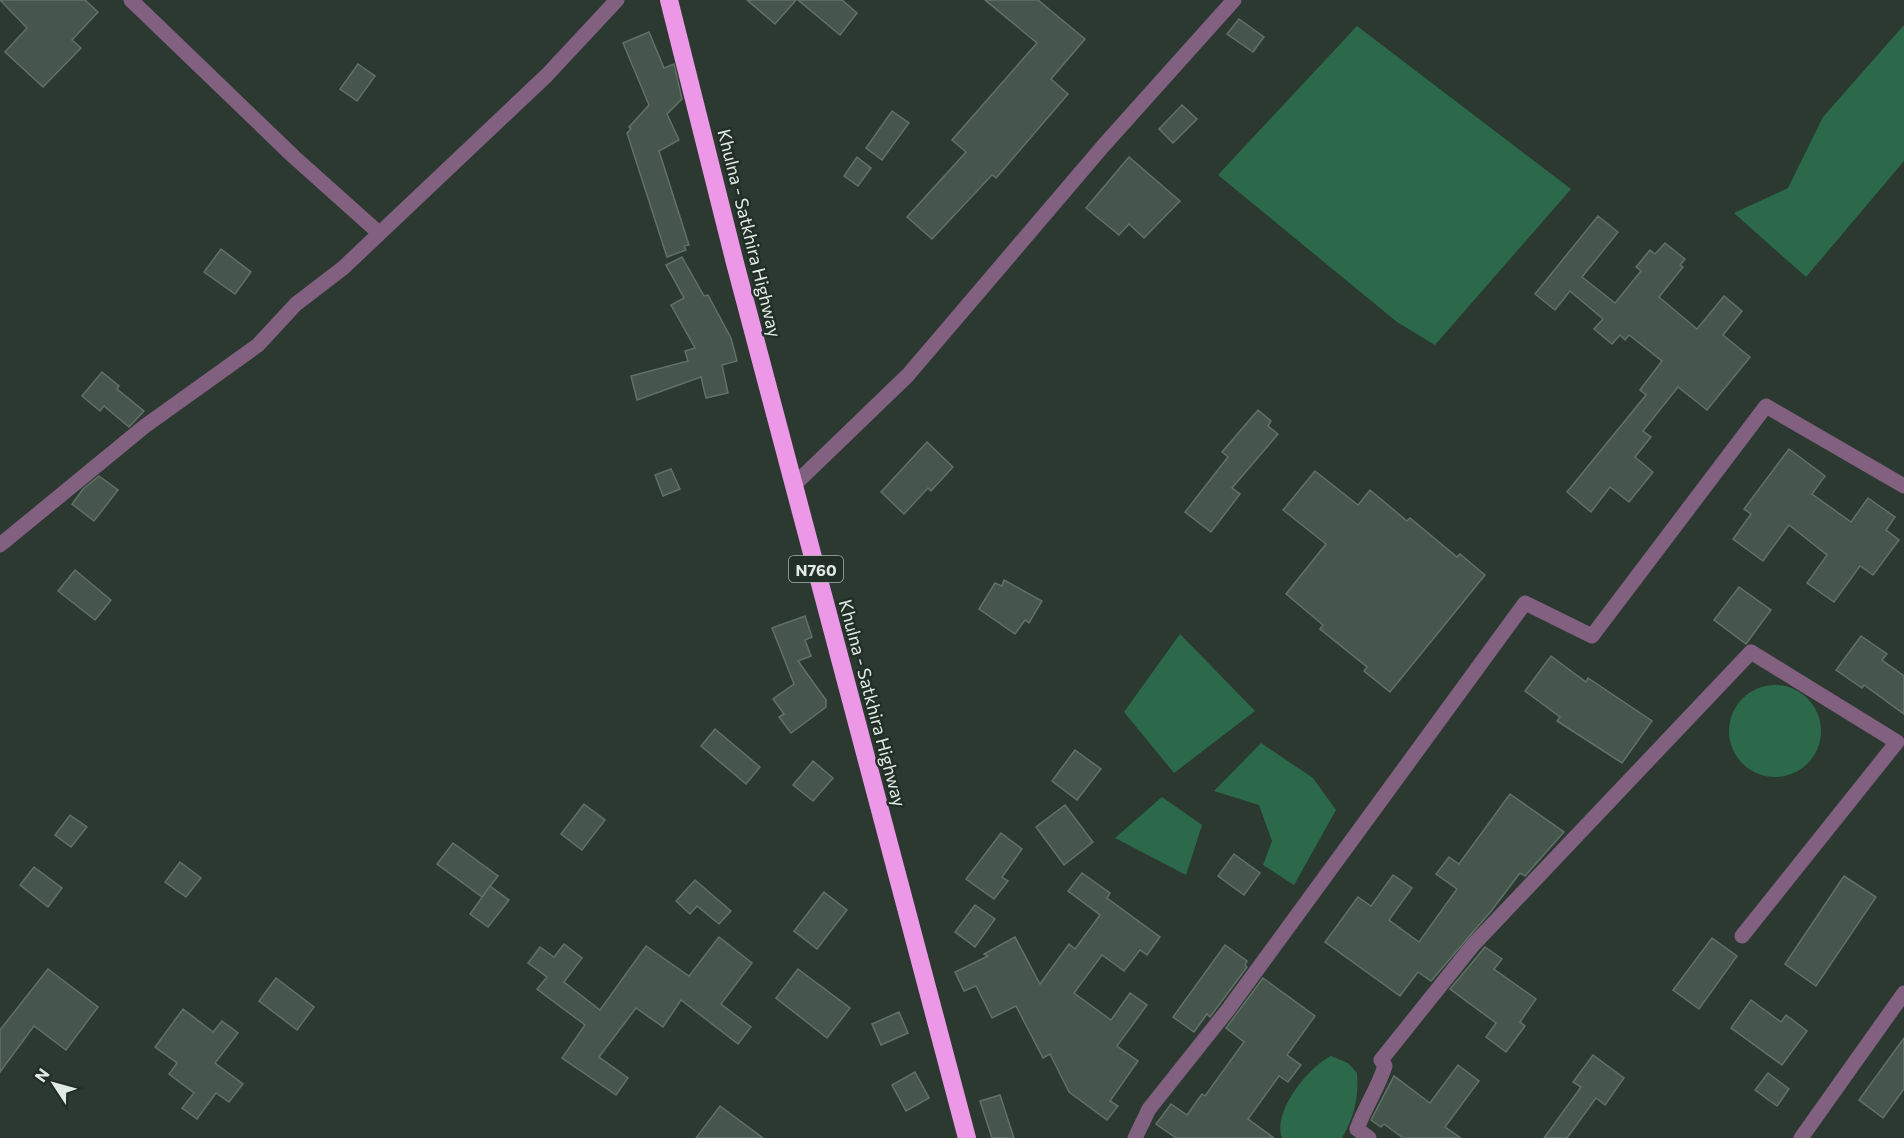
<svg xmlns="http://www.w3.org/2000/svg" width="1904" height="1138" viewBox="0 0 1904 1138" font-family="Commissioner,sans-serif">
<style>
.water{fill:#2b694a}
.building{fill:#47564d;stroke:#607167;stroke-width:1.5}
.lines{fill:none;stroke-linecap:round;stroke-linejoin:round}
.minor{stroke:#826080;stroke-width:15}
.highway{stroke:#ec98e6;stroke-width:18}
.labels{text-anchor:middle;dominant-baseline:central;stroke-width:5;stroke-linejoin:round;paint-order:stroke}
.shield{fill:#212f27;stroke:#a7b2ab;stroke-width:1.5}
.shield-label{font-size:16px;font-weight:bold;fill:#e1eae4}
.street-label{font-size:18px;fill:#e1eae4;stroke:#212f27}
</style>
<rect width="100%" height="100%" fill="#2b3931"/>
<!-- water -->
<g class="water">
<path d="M 1904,25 L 1904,161 L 1806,277 L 1734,213 L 1788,188 L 1823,117 Z"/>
<path d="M 1357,26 L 1571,189 L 1435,345 L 1397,322 L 1218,175 Z"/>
<path d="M 1180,634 L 1255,711 L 1174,773 L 1124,712 Z"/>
<circle cx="1775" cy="731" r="46"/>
<path d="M 1261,743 L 1313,778 L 1336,810 L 1294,885 L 1263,865 L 1272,841 L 1259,805 L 1214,791 Z"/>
<path d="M 1162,797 L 1202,825 L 1186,875 L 1115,838 Z"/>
<path d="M 1331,1056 L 1348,1063 L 1357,1073 C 1359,1098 1354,1117 1342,1138 L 1282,1138 C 1272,1112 1308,1067 1331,1056 Z"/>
</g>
<!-- building -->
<g class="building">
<path d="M 0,0 L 85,0 L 98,12 L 72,40 L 81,48 L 43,87 L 5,52 L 27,28 Z"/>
<path d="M 747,0 L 796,0 L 775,24 Z"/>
<path d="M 798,0 L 842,0 L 857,13 L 840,35 Z"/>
<path d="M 985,0 L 1038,0 L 1085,39 L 1051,79 L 1068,94 L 996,178 L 992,175 L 932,239 L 907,217 L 966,152 L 952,140 L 1037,43 Z"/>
<path d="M 1239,19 L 1264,37 L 1253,52 L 1227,34 Z"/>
<path d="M 649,32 L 664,68 L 674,64 L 682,99 L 667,114 L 679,140 L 659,151 L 689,245 L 684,246 L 686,250 L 667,257 L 627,133 L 631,129 L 629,127 L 649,105 L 623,43 Z"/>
<path d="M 358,64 L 375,76 L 357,101 L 340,89 Z"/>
<path d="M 1182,105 L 1197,119 L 1173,143 L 1159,129 Z"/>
<path d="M 892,111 L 909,123 L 882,160 L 866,148 Z"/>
<path d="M 857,157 L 871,168 L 858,186 L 844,176 Z"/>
<path d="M 1129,157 L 1180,201 L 1144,238 L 1129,224 L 1119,235 L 1086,208 Z"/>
<path d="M 1598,216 L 1618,232 L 1582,277 L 1615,303 L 1641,271 L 1636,267 L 1650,250 L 1655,254 L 1665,243 L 1685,259 L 1680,265 L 1683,267 L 1659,297 L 1697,329 L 1724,296 L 1742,311 L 1723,335 L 1750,357 L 1707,410 L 1678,387 L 1643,431 L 1651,437 L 1635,457 L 1653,472 L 1629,502 L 1610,487 L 1591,512 L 1567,492 L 1646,395 L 1640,390 L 1662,361 L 1629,335 L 1625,340 L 1620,335 L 1612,344 L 1594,329 L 1603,319 L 1570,291 L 1555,310 L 1535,294 Z"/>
<path d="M 221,249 L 251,272 L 235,294 L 204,272 Z"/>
<path d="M 682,257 L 704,296 L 708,295 L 731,338 L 737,361 L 722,365 L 728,393 L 706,398 L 701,377 L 637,400 L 631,376 L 688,361 L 685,351 L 695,348 L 671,305 L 684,298 L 666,265 Z"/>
<path d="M 102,372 L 119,386 L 117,389 L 144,411 L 129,427 L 104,406 L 100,411 L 82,396 Z"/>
<path d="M 1258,410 L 1271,421 L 1268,426 L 1278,434 L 1232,488 L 1240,494 L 1211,532 L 1185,512 L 1228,457 L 1222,452 Z"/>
<path d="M 927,442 L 953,467 L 931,491 L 928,488 L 904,514 L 881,492 Z"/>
<path d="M 1789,449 L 1825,476 L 1812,494 L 1851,522 L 1868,498 L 1895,517 L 1886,530 L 1899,540 L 1873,575 L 1860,566 L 1834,602 L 1807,583 L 1827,555 L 1789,525 L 1763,561 L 1733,539 L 1751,514 L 1744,509 Z"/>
<path d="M 671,469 L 680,489 L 663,496 L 655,475 Z"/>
<path d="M 1315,471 L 1358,505 L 1370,490 L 1407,521 L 1410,518 L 1457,557 L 1460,554 L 1485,575 L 1390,692 L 1364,671 L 1367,667 L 1320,629 L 1323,625 L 1286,594 L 1326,544 L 1283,510 Z"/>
<path d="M 99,476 L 118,490 L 94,521 L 72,504 L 83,489 Z"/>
<path d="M 75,570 L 111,600 L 95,620 L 58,591 Z"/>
<path d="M 1004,580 L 1042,601 L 1029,623 L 1025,620 L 1015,634 L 979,609 L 995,583 L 1002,586 Z"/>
<path d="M 1739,587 L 1771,610 L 1746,644 L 1714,620 Z"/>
<path d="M 805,616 L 812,637 L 805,640 L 811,656 L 798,661 L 826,700 L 826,707 L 791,733 L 779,717 L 784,714 L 773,699 L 794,684 L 772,628 Z"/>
<path d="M 1861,636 L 1887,654 L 1882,660 L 1904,676 L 1904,714 L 1864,685 L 1862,688 L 1836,670 Z"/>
<path d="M 1551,656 L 1586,682 L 1588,678 L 1652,721 L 1622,763 L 1557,721 L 1560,717 L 1525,691 Z"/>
<path d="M 715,729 L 760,767 L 746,784 L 701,746 Z"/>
<path d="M 1075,750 L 1101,769 L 1077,800 L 1052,781 Z"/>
<path d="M 813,761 L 833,778 L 813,801 L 793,785 Z"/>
<path d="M 1510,794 L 1564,832 L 1525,876 L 1520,873 L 1492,910 L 1431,981 L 1418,972 L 1400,996 L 1325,942 L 1358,897 L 1371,906 L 1393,875 L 1412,888 L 1389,920 L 1419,942 L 1457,889 L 1436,874 L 1449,857 L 1459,864 Z"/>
<path d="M 584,804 L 605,820 L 582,850 L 561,834 Z"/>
<path d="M 1065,805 L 1093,842 L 1064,865 L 1036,827 Z"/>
<path d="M 70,815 L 87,827 L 71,847 L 55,835 Z"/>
<path d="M 1001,833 L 1022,849 L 1002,877 L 1008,881 L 994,899 L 966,879 Z"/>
<path d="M 453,843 L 498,876 L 482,897 L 437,864 Z"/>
<path d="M 1234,854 L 1260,873 L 1244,895 L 1218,876 Z"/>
<path d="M 180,862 L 201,878 L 186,897 L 165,882 Z"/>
<path d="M 34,867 L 62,888 L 48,907 L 20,885 Z"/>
<path d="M 1082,873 L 1110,893 L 1107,898 L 1160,937 L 1147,955 L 1140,950 L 1124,971 L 1102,955 L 1074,993 L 1111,1020 L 1130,993 L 1147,1005 L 1117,1046 L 1138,1061 L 1110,1101 L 1118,1106 L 1107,1120 L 1069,1092 L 1050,1054 L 1043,1058 L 1016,1006 L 992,1018 L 976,986 L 964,991 L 955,972 L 988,956 L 984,954 L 1015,937 L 1040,984 L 1069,944 L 1075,949 L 1100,915 L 1068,891 Z"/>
<path d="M 1844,876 L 1876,897 L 1816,986 L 1785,964 Z"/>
<path d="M 695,880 L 731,911 L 719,924 L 697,906 L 690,914 L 676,901 Z"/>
<path d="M 490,886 L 509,900 L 488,927 L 470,914 Z"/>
<path d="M 824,892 L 847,910 L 817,949 L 794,931 Z"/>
<path d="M 975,905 L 995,919 L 975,947 L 955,932 Z"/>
<path d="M 719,937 L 752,963 L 721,1004 L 751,1027 L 738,1044 L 681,1000 L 663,1027 L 636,1008 L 599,1057 L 628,1078 L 616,1095 L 562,1058 L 585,1025 L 537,989 L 547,977 L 528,963 L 540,947 L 554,957 L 564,944 L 582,958 L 564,982 L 600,1010 L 646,946 L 689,976 Z"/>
<path d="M 1712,938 L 1737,956 L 1699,1009 L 1673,990 Z"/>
<path d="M 1225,945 L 1247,961 L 1245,965 L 1247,967 L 1210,1017 L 1207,1014 L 1194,1032 L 1173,1017 Z"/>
<path d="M 1485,947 L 1502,959 L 1494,969 L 1536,999 L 1520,1022 L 1525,1026 L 1506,1052 L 1486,1037 L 1496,1023 L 1450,989 Z"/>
<path d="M 48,969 L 98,1007 L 66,1050 L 34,1026 L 0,1072 L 0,1030 Z"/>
<path d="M 798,969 L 850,1008 L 827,1038 L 776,998 Z"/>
<path d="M 276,978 L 314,1007 L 297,1030 L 259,1001 Z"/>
<path d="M 1263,978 L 1315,1016 L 1287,1055 L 1301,1065 L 1288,1082 L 1279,1076 L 1248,1119 L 1274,1138 L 1176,1138 L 1156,1124 L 1171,1104 L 1187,1115 L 1202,1094 L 1205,1096 L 1244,1042 L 1226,1028 Z"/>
<path d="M 1751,1000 L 1781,1022 L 1786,1015 L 1807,1031 L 1782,1065 L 1731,1028 Z"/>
<path d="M 183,1009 L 213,1032 L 222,1021 L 238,1033 L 215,1063 L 243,1084 L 229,1102 L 216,1093 L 197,1119 L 182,1108 L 194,1093 L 169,1074 L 177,1063 L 155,1047 Z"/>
<path d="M 899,1012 L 908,1033 L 881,1045 L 872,1024 Z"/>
<path d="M 1904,1038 L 1904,1089 L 1883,1118 L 1859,1100 Z"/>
<path d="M 1593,1055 L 1624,1078 L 1605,1105 L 1596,1098 L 1567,1138 L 1544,1138 L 1581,1087 L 1573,1082 Z"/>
<path d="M 1458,1065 L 1479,1081 L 1445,1127 L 1461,1138 L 1403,1138 L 1384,1124 L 1381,1127 L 1371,1120 L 1394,1076 L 1430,1103 Z"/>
<path d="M 915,1072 L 929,1098 L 906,1111 L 892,1085 Z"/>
<path d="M 1768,1073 L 1789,1089 L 1777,1106 L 1755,1090 Z"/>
<path d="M 1000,1095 L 1014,1138 L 992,1138 L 980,1101 Z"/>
<path d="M 720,1106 L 763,1138 L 696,1138 Z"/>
</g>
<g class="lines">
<!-- minor -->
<g class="minor">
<path d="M 131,0 L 294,157 L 379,233"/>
<path d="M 794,485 L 908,375 L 1104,145 L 1234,0"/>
<path d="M 0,545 L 145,426 L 258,345 L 296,304 L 343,268 L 547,75 L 617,0"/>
<path d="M 1135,1138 L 1149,1109 L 1227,1011 L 1525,603 L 1592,636 L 1766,406 L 1904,486"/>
<path d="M 1369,1138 L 1357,1129 C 1365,1107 1378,1088 1385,1066 L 1381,1060 L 1473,945 L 1751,652 L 1897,742 L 1742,936"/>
<path d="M 1801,1138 L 1904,993"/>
</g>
<!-- highway -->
<path class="highway" d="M 669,0 L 735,263 L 967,1138"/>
</g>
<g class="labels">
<!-- shield labels -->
<rect class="shield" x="789" y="556" width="54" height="26" rx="4.5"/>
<g class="shield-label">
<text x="816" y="569">N760</text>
</g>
<!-- street labels -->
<g class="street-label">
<text transform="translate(750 233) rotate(76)">Khulna - Satkhira Highway</text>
<text transform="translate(873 703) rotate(75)">Khulna - Satkhira Highway</text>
</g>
</g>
<!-- north arrow -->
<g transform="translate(54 1084) rotate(306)" stroke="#212f27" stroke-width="4.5" paint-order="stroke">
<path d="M0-4.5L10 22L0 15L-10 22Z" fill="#e1eae4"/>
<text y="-9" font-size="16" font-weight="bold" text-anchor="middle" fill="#e1eae4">N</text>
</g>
</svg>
